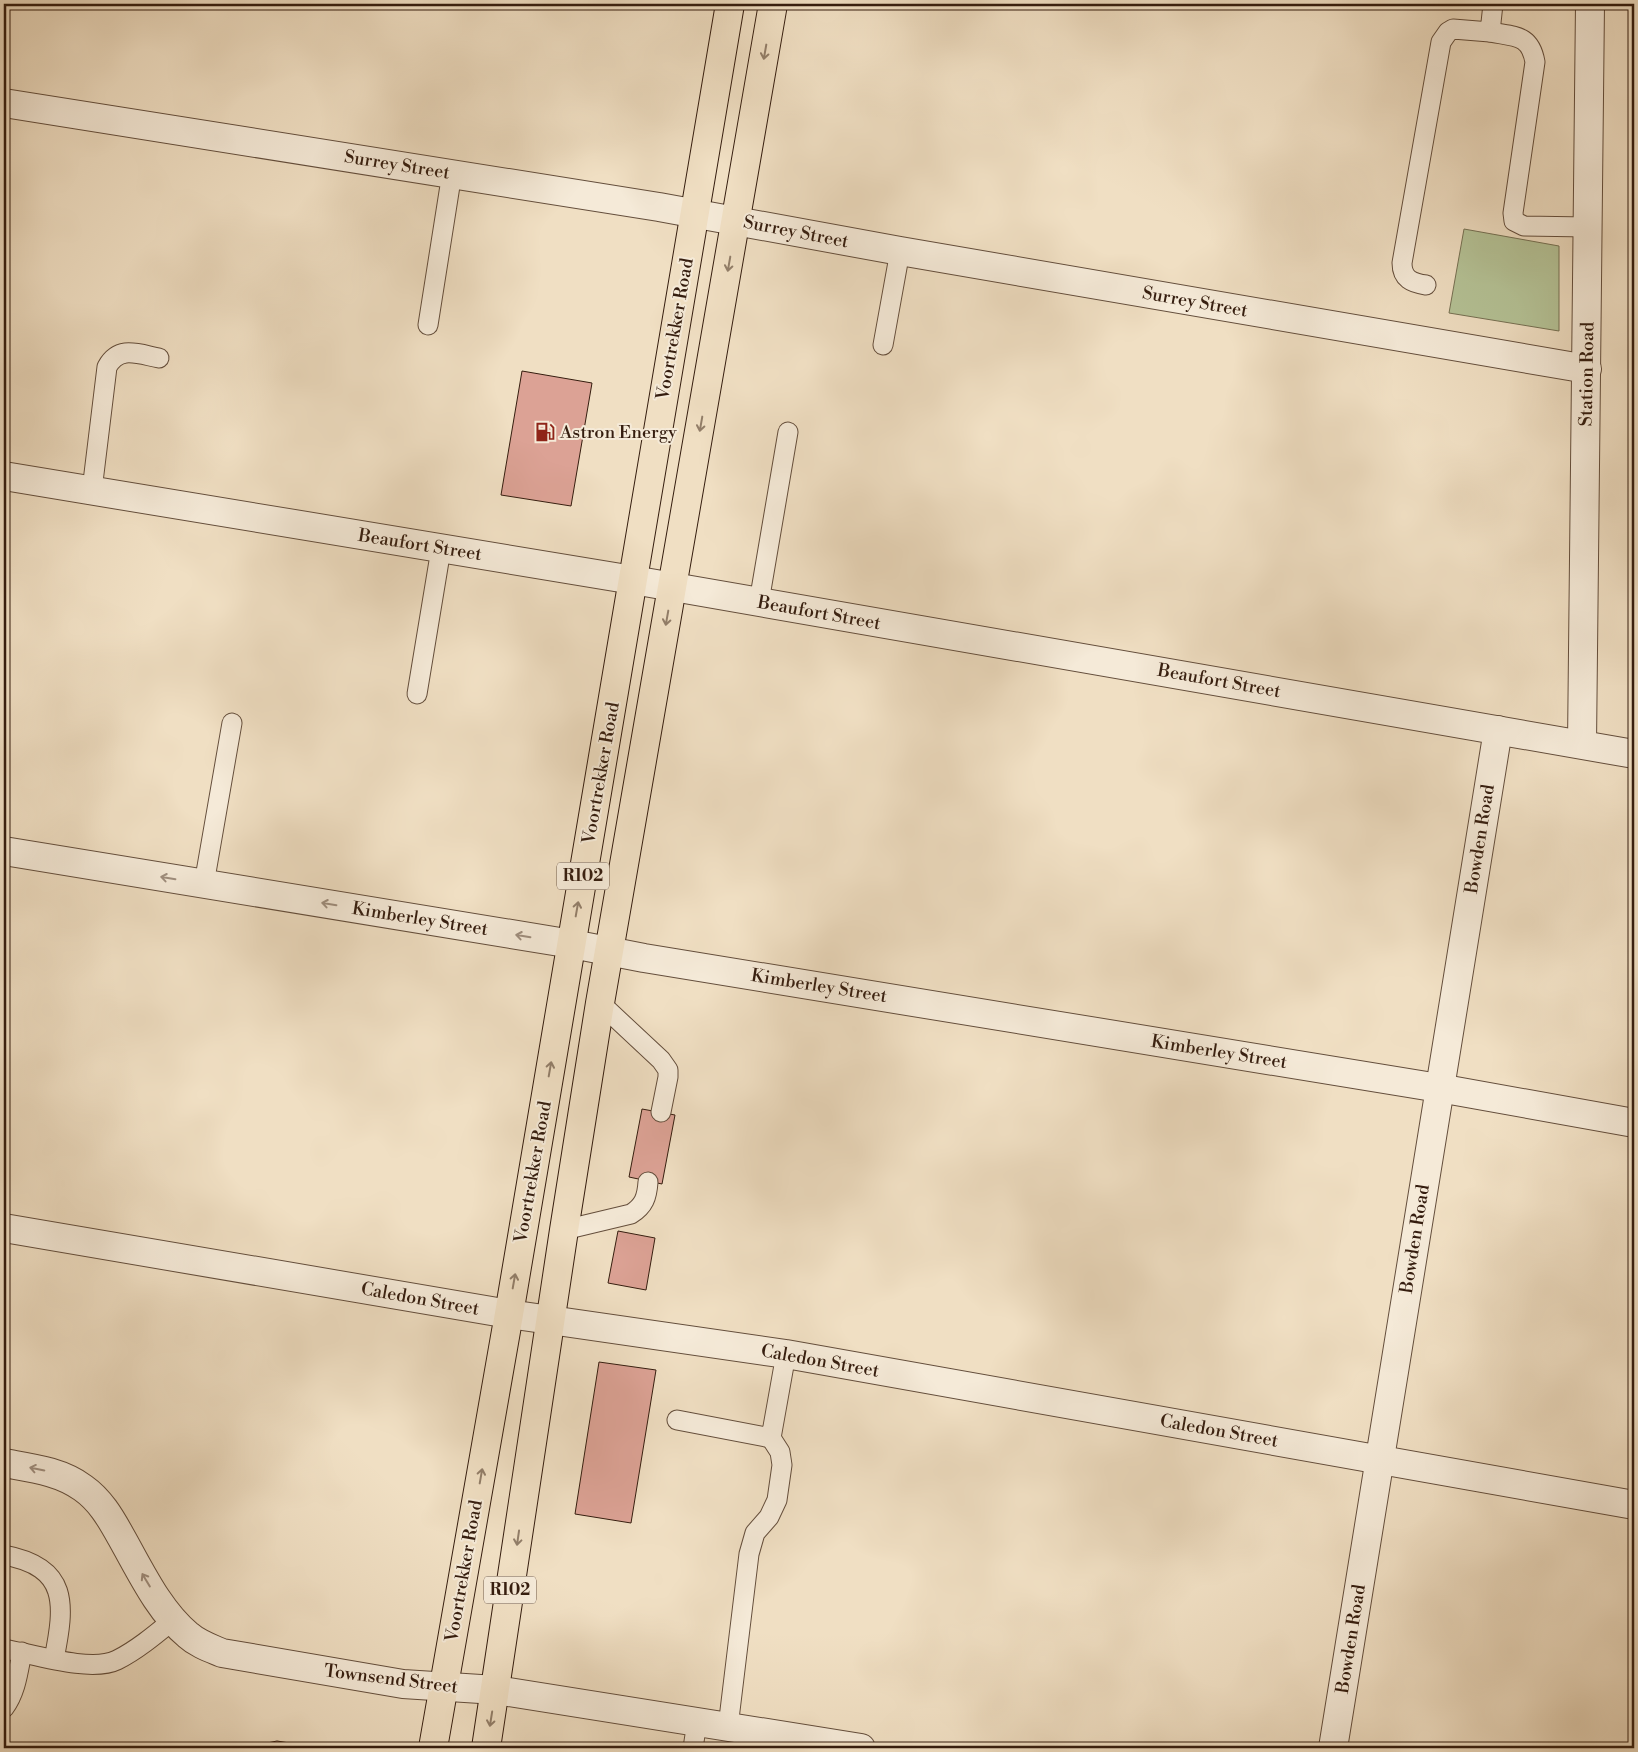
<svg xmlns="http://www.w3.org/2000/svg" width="1638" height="1752" viewBox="0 0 1638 1752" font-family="'Libre Bodoni',serif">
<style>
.green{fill:#b5c397;stroke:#757053}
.building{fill:#dca295;stroke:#351d0f}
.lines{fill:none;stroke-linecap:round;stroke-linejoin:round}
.service-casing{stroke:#644e3c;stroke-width:21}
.minor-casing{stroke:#644e3c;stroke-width:30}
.primary-casing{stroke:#351d0f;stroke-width:30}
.service{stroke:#f5ead8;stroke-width:19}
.minor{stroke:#f5ead8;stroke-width:28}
.primary{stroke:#f0dfc3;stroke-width:28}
.oneway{stroke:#927e69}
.oneway2{stroke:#9f8e7e}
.labels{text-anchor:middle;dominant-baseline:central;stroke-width:4;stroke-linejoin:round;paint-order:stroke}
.shield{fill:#f5ead8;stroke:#6f5a4b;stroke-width:1}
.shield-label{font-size:16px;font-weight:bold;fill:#351d0f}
.street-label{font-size:18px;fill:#351d0f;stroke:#f5ead8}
.poi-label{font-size:18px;fill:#351d0f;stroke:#f5ead8;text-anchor:start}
</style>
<rect width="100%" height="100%" fill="#f0dfc3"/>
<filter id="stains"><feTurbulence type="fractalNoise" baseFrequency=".004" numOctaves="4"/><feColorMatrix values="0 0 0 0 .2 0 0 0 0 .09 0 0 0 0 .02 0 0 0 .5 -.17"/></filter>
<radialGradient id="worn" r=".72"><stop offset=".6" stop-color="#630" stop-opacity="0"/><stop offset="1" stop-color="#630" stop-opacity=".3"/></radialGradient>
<!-- green -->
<path class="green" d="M 1464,229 L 1559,246 L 1559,331 L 1449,313 Z"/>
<!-- building -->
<g class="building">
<path d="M 522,371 L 592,383 L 571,506 L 501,495 Z"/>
<path d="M 642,1109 L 675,1115 L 662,1184 L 629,1177 Z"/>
<path d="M 618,1231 L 655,1238 L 646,1290 L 608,1283 Z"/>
<path d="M 599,1362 L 656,1370 L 631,1523 L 575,1514 Z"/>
<path d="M 277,1741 L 320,1748 L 242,1748 Z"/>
</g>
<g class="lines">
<defs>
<g id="service">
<path d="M 1490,32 C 1515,37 1530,34 1535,62 L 1513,213 L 1514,221 L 1524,226 L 1588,227"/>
<path d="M 1426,285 C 1412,283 1402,279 1402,263 L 1441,42 L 1448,32 L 1453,29 L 1490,32 L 1493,4"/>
<path d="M 428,325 L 452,173"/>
<path d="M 883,345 L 900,251"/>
<path d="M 92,490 L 107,367 C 119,345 138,354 159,358"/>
<path d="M 759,602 L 788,432"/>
<path d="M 417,694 L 441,549"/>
<path d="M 204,884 L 232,723"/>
<path d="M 600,1003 L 661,1060 L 668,1070 L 668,1077 L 661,1112"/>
<path d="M 564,1230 L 631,1214 C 644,1206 647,1197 648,1182"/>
<path d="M 677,1420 L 771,1438 L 786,1354"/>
<path d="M 4,1555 C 69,1567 65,1604 54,1659"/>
<path d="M 4,1649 C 33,1654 91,1673 117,1660 C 137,1650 156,1634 173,1620"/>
<path d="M 4,1708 C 16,1692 18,1672 22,1652"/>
<path d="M 728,1727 L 749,1554 L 755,1533 L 769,1517 L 777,1500 L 782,1465 L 780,1452 L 771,1438"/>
<path d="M 693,1748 L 697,1722"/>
</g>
<g id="minor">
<path d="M 4,103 L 659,207 L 900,251 L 1587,369"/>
<path d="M 4,476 L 633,580 L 1634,754"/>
<path d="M 1582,744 L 1590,4"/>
<path d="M 4,851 L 572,944 L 644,958 L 1439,1088 L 1634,1123"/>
<path d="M 4,1228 L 509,1314 L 786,1354 L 1634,1505"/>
<path d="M 4,1463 C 31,1468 60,1471 83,1488 C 100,1500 110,1517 120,1535 C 140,1570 158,1610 188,1635 C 198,1644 210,1648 222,1653 L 403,1684 L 496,1690 L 861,1748"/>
<path d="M 1333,1748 L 1498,730"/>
</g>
<g id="primary">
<path d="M 433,1748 L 509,1314 L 730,4"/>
<path d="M 486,1748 L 564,1230 L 600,1003 L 773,4"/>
</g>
</defs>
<!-- service casing -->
<use href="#service" class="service-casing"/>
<!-- minor casing -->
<use href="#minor" class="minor-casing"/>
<!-- primary casing -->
<use href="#primary" class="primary-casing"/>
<!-- service -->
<use href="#service" class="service"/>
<!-- minor -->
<use href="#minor" class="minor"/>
<!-- primary -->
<use href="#primary" class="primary"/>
</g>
<!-- one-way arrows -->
<defs><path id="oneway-shaft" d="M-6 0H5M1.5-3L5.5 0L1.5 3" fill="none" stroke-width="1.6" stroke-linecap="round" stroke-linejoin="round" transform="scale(1.25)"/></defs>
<g class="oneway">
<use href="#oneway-shaft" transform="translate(765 52) rotate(100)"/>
<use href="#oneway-shaft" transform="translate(729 264) rotate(100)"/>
<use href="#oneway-shaft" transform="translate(701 424) rotate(100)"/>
<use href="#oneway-shaft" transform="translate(667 618) rotate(100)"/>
<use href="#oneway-shaft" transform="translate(577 909) rotate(-80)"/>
<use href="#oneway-shaft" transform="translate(550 1069) rotate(-80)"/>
<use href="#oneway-shaft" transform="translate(514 1281) rotate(-80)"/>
<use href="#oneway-shaft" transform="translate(481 1476) rotate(-80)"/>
<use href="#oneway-shaft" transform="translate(518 1538) rotate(98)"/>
<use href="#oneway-shaft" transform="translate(491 1719) rotate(99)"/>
</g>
<g class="oneway2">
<use href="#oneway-shaft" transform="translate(168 878) rotate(-171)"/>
<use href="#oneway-shaft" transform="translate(329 904) rotate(-171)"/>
<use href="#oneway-shaft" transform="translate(523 936) rotate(-171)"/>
<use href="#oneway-shaft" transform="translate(37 1469) rotate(-169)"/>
<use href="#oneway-shaft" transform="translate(146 1580) rotate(-121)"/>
</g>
<!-- icons -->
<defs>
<symbol id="fuel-bare" viewBox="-9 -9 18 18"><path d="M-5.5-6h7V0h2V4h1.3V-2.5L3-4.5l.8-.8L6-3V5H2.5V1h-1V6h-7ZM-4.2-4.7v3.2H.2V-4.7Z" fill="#8f2418" stroke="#f5ead8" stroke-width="2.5" paint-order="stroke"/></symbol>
</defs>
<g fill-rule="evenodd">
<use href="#fuel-bare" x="531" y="418" width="28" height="28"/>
</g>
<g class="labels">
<!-- shield labels -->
<g class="shield">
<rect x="557" y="862.5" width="52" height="27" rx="4"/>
<rect x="484" y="1576.5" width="52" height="27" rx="4"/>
</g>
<g class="shield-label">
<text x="583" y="876">R102</text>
<text x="510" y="1590">R102</text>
</g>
<!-- street labels -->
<g class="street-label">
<text transform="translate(397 165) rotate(9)">Surrey Street</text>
<text transform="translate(796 232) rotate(11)">Surrey Street</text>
<text transform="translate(1195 302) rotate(10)">Surrey Street</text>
<text transform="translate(675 329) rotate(-80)">Voortrekker Road</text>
<text transform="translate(1587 374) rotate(-89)">Station Road</text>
<text transform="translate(420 545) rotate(9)">Beaufort Street</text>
<text transform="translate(819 613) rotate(10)">Beaufort Street</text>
<text transform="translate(1219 681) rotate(10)">Beaufort Street</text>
<text transform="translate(601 773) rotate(-80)">Voortrekker Road</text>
<text transform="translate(1480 839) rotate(-81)">Bowden Road</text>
<text transform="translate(420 919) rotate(9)">Kimberley Street</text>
<text transform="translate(819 986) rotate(9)">Kimberley Street</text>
<text transform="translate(1219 1052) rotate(9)">Kimberley Street</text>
<text transform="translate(533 1172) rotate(-80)">Voortrekker Road</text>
<text transform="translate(1415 1239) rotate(-81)">Bowden Road</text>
<text transform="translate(420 1299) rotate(10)">Caledon Street</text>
<text transform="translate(820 1361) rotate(10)">Caledon Street</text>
<text transform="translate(1219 1431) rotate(10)">Caledon Street</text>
<text transform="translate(464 1571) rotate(-80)">Voortrekker Road</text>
<text transform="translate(1351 1639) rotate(-81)">Bowden Road</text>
<text transform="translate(391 1679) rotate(7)">Townsend Street</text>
</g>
<!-- poi labels -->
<g class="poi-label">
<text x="560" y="432">Astron Energy</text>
</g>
</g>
<!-- margin -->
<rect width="1638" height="1752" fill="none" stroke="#f0dfc3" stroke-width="20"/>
<rect x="5" y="5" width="1628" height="1742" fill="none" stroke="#351d0f" stroke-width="2.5"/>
<rect x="10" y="10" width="1618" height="1732" fill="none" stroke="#351d0f"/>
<rect width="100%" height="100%" filter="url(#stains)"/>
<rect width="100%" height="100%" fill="url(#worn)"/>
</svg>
